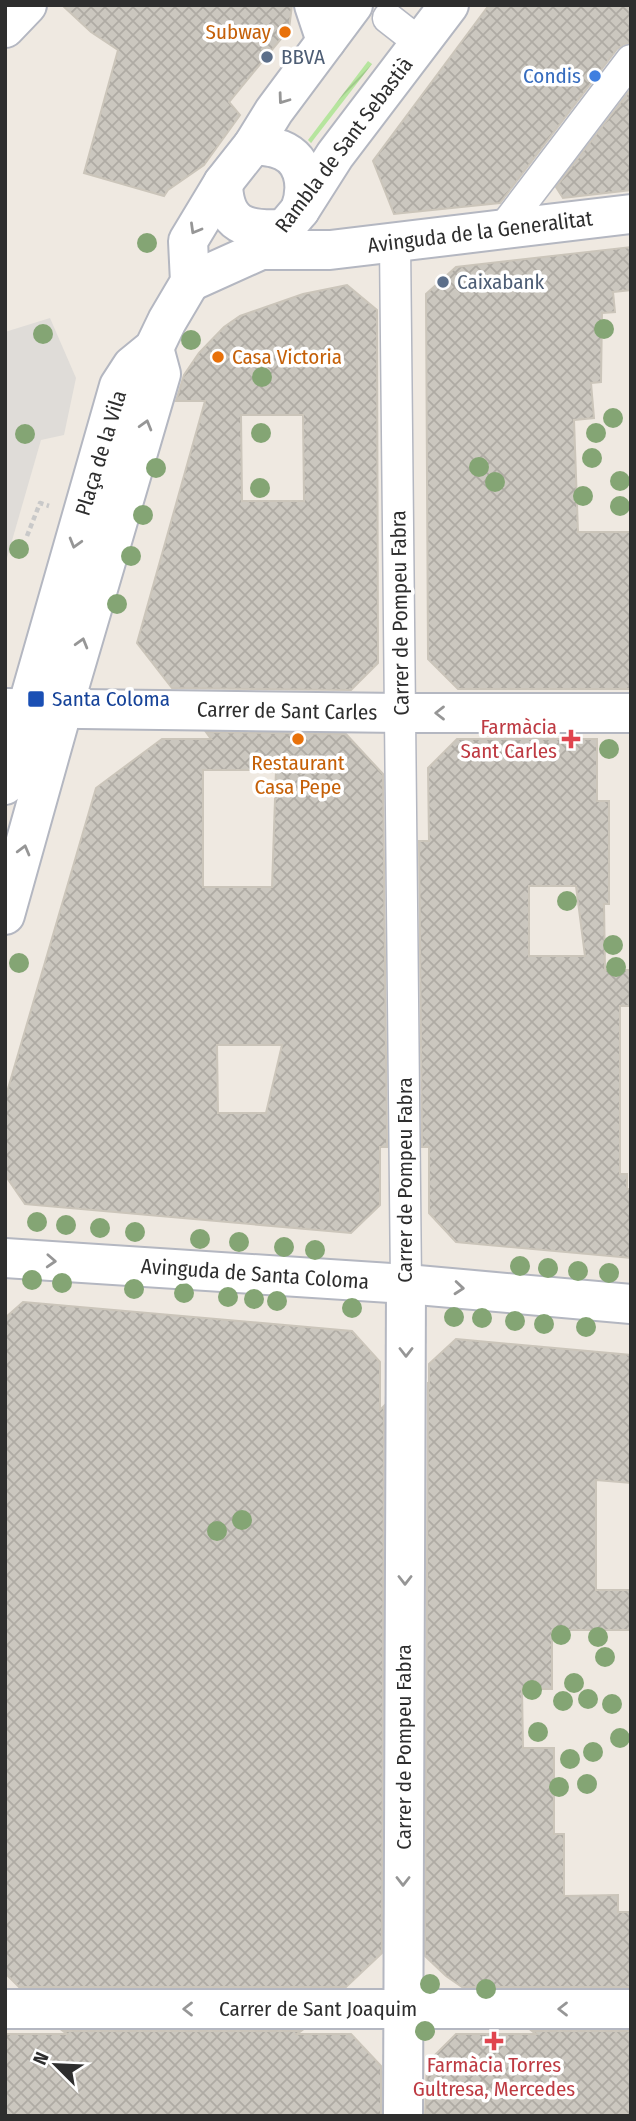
<svg xmlns="http://www.w3.org/2000/svg" width="636" height="2121" viewBox="0 0 636 2121" font-family="'Fira Sans Condensed',sans-serif">
<style>
.garden{fill:url(#garden-furrows)}
.plaza{fill:#dfdcd8}
.building{fill:url(#building-cross-hatch);stroke:#cbc5ba;stroke-width:2;fill-rule:evenodd}
.lines{fill:none;stroke-linecap:round;stroke-linejoin:round}
.pedestrian-casing{stroke:#b4b7c1;stroke-width:33}
.minor-casing{stroke:#b4b7c1;stroke-width:42}
.tertiary-casing{stroke:#b4b7c1;stroke-width:42}
.path{stroke:#c9c9c9;stroke-width:4.5;stroke-dasharray:5 3.5;stroke-linecap:butt}
.pedestrian{stroke:#fff;stroke-width:30}
.minor{stroke:#fff;stroke-width:38}
.tertiary{stroke:#fff;stroke-width:38}
.tree{fill:#84a574}
.oneway{stroke:#969696}
.food-dot{fill:#e8710a;stroke:#fff;stroke-width:2.5}
.service-dot{fill:#5c6f8a;stroke:#fff;stroke-width:2.5}
.shop-dot{fill:#3f7fe0;stroke:#fff;stroke-width:2.5}
.transit-dot{fill:#1a4fb4;stroke:#fff;stroke-width:2.5}
.health-dot{fill:#e0444e;stroke:#fff;stroke-width:2.5}
.labels{text-anchor:middle;dominant-baseline:central;stroke-width:7;stroke-linejoin:round;paint-order:stroke}
.food-label{font-size:21px;fill:#c56008;stroke:#fff;text-anchor:end}
.service-label{font-size:21px;fill:#4e5e75;stroke:#fff;text-anchor:start}
.shop-label{font-size:21px;fill:#366cbe;stroke:#fff;text-anchor:end}
.street-label{font-size:21px;fill:#2e2e2e;stroke:#fff}
.transit-label{font-size:21px;fill:#164399;stroke:#fff;text-anchor:start}
.health-label{font-size:21px;fill:#be3a42;stroke:#fff;text-anchor:end}
</style>
<defs>
<pattern id="garden-furrows" width="10" height="10" patternUnits="userSpaceOnUse" patternTransform="scale(1.75)"><rect width="10" height="10" fill="#b6e59e"/><path d="M-1 1l2-2M0 10L10 0M9 11l2-2" fill="none" stroke="#9dc588"/></pattern>
<pattern id="building-cross-hatch" width="8" height="8" patternUnits="userSpaceOnUse" patternTransform="scale(1.75)"><rect width="8" height="8" fill="#cbc7bf"/><path d="M0 0l8 8M0 8l8-8" fill="none" stroke="#afaba4"/></pattern>
</defs>
<rect width="100%" height="100%" fill="#efe9e1"/>
<!-- garden -->
<path class="garden" d="M 368,61 L 372,64 L 311,143 L 308,140 Z"/>
<!-- plaza -->
<path class="plaza" d="M 50,318 L 76,378 L 64,435 L 41,440 L 5,565 L 5,332 Z"/>
<!-- building -->
<g class="building">
<path d="M 62,5 L 292,5 L 289,29 L 229,102 L 240,115 L 204,165 L 168,190 L 164,196 L 84,173 L 118,50 L 91,32 Z"/>
<path d="M 489,5 L 631,5 L 631,43 L 624,44 L 617,49 L 500,203 L 394,214 L 373,161 Z"/>
<path d="M 631,89 L 631,190 L 563,198 L 556,187 Z"/>
<path d="M 631,247 L 631,290 L 613,292 L 615,312 L 602,313 L 601,382 L 591,383 L 594,418 L 574,420 L 578,532 L 631,532 L 631,689 L 458,689 L 428,659 L 426,294 L 456,267 Z"/>
<path d="M 347,285 L 377,310 L 378,663 L 351,690 L 172,688 L 137,643 L 205,401 L 176,401 L 184,375 L 199,353 L 224,327 L 240,316 L 303,294 ZM 241,415 L 303,415 L 304,501 L 242,501 Z"/>
<path d="M 206,732 L 346,734 L 383,774 L 387,1147 L 380,1147 L 380,1205 L 351,1233 L 25,1204 L 5,1175 L 5,1099 L 96,788 L 162,739 L 211,739 ZM 203,770 L 276,770 L 272,887 L 203,887 ZM 217,1045 L 282,1045 L 266,1113 L 218,1113 Z"/>
<path d="M 457,739 L 597,739 L 597,801 L 609,801 L 609,904 L 604,904 L 605,970 L 630,970 L 630,1006 L 620,1006 L 620,1174 L 627,1174 L 627,1189 L 631,1189 L 631,1258 L 456,1242 L 429,1213 L 429,1147 L 422,1147 L 419,841 L 429,841 L 428,768 ZM 529,886 L 576,886 L 585,956 L 529,956 Z"/>
<path d="M 23,1302 L 352,1331 L 380,1362 L 380,1410 L 384,1406 L 382,1953 L 346,1987 L 19,1987 L 5,1973 L 5,1318 Z"/>
<path d="M 456,1339 L 631,1355 L 631,1483 L 596,1480 L 596,1590 L 631,1590 L 631,1630 L 552,1630 L 552,1689 L 522,1689 L 523,1748 L 554,1748 L 554,1834 L 564,1834 L 564,1896 L 618,1895 L 618,1912 L 631,1912 L 631,1987 L 462,1987 L 446,1976 L 425,1956 L 428,1383 L 429,1383 L 429,1364 Z"/>
<path d="M 63,2031 L 301,2031 L 297,2034 L 351,2034 L 381,2066 L 381,2116 L 5,2116 L 5,2034 L 67,2034 Z"/>
<path d="M 532,2031 L 631,2031 L 631,2116 L 425,2116 L 427,2063 L 456,2034 L 536,2034 Z"/>
</g>
<g class="lines">
<defs>
<g id="pedestrian">
<path d="M 388,18 L 420,43"/>
<path d="M 501,231 L 631,60"/>
<path d="M 395,243 L 406,1284"/>
</g>
<g id="minor">
<path d="M 314,5 L 326,41"/>
<path d="M 5,28 L 27,5"/>
<path d="M 261,250 L 330,250 L 631,214"/>
<path d="M 5,708 L 402,713 L 631,713"/>
<path d="M 5,1258 L 406,1284 L 631,1304"/>
<path d="M 5,2009 L 631,2009"/>
<path d="M 403,2116 L 406,1284"/>
</g>
<g id="tertiary">
<path d="M 253,145 C 260,146 268,146 275,148 C 305,155 309,186 300,210"/>
<path d="M 223,183 C 224,226 246,231 284,229"/>
<path d="M 190,282 L 261,250 L 284,229 L 300,210 L 335,155 L 449,5"/>
<path d="M 5,785 L 119,386 L 132,366 L 154,348 L 167,321 L 190,282 L 188,241 L 223,183 L 253,145 L 274,111 L 353,5"/>
<path d="M 5,915 L 63,708 L 161,374 L 154,348"/>
</g>
</defs>
<!-- pedestrian casing -->
<use href="#pedestrian" class="pedestrian-casing"/>
<!-- minor casing -->
<use href="#minor" class="minor-casing"/>
<!-- tertiary casing -->
<use href="#tertiary" class="tertiary-casing"/>
<!-- path -->
<path class="path" d="M 27,536 L 40,503 L 49,506"/>
<!-- pedestrian -->
<use href="#pedestrian" class="pedestrian"/>
<!-- minor -->
<use href="#minor" class="minor"/>
<!-- tertiary -->
<use href="#tertiary" class="tertiary"/>
</g>
<!-- trees -->
<g class="tree">
<circle cx="147" cy="243" r="10"/>
<circle cx="604" cy="329" r="10"/>
<circle cx="43" cy="334" r="10"/>
<circle cx="191" cy="340" r="10"/>
<circle cx="262" cy="377" r="10"/>
<circle cx="613" cy="418" r="10"/>
<circle cx="261" cy="433" r="10"/>
<circle cx="596" cy="433" r="10"/>
<circle cx="25" cy="434" r="10"/>
<circle cx="592" cy="458" r="10"/>
<circle cx="479" cy="467" r="10"/>
<circle cx="156" cy="468" r="10"/>
<circle cx="620" cy="481" r="10"/>
<circle cx="495" cy="482" r="10"/>
<circle cx="260" cy="488" r="10"/>
<circle cx="583" cy="496" r="10"/>
<circle cx="620" cy="506" r="10"/>
<circle cx="143" cy="515" r="10"/>
<circle cx="19" cy="549" r="10"/>
<circle cx="131" cy="556" r="10"/>
<circle cx="117" cy="604" r="10"/>
<circle cx="609" cy="749" r="10"/>
<circle cx="567" cy="901" r="10"/>
<circle cx="613" cy="945" r="10"/>
<circle cx="19" cy="963" r="10"/>
<circle cx="616" cy="967" r="10"/>
<circle cx="37" cy="1222" r="10"/>
<circle cx="66" cy="1225" r="10"/>
<circle cx="100" cy="1228" r="10"/>
<circle cx="135" cy="1232" r="10"/>
<circle cx="200" cy="1239" r="10"/>
<circle cx="239" cy="1242" r="10"/>
<circle cx="284" cy="1247" r="10"/>
<circle cx="315" cy="1250" r="10"/>
<circle cx="520" cy="1266" r="10"/>
<circle cx="548" cy="1268" r="10"/>
<circle cx="578" cy="1271" r="10"/>
<circle cx="609" cy="1273" r="10"/>
<circle cx="32" cy="1280" r="10"/>
<circle cx="62" cy="1283" r="10"/>
<circle cx="134" cy="1289" r="10"/>
<circle cx="184" cy="1293" r="10"/>
<circle cx="228" cy="1297" r="10"/>
<circle cx="254" cy="1299" r="10"/>
<circle cx="277" cy="1301" r="10"/>
<circle cx="352" cy="1308" r="10"/>
<circle cx="454" cy="1317" r="10"/>
<circle cx="482" cy="1318" r="10"/>
<circle cx="515" cy="1321" r="10"/>
<circle cx="544" cy="1324" r="10"/>
<circle cx="586" cy="1327" r="10"/>
<circle cx="242" cy="1520" r="10"/>
<circle cx="217" cy="1531" r="10"/>
<circle cx="561" cy="1635" r="10"/>
<circle cx="598" cy="1637" r="10"/>
<circle cx="605" cy="1657" r="10"/>
<circle cx="574" cy="1683" r="10"/>
<circle cx="532" cy="1690" r="10"/>
<circle cx="588" cy="1699" r="10"/>
<circle cx="563" cy="1701" r="10"/>
<circle cx="612" cy="1704" r="10"/>
<circle cx="538" cy="1732" r="10"/>
<circle cx="620" cy="1738" r="10"/>
<circle cx="593" cy="1752" r="10"/>
<circle cx="570" cy="1759" r="10"/>
<circle cx="587" cy="1784" r="10"/>
<circle cx="559" cy="1787" r="10"/>
<circle cx="430" cy="1984" r="10"/>
<circle cx="486" cy="1989" r="10"/>
<circle cx="425" cy="2031" r="10"/>
</g>
<!-- one-way arrows -->
<defs><path id="oneway-chevron" d="M-2-3.5L2.5 0L-2 3.5" fill="none" stroke-width="1.6" stroke-linecap="round" stroke-linejoin="round" transform="scale(1.75)"/></defs>
<g class="oneway">
<use href="#oneway-chevron" transform="translate(283 99) rotate(126)"/>
<use href="#oneway-chevron" transform="translate(195 229) rotate(120)"/>
<use href="#oneway-chevron" transform="translate(146 425) rotate(-74)"/>
<use href="#oneway-chevron" transform="translate(75 543) rotate(106)"/>
<use href="#oneway-chevron" transform="translate(82 643) rotate(-74)"/>
<use href="#oneway-chevron" transform="translate(440 713) rotate(-180)"/>
<use href="#oneway-chevron" transform="translate(24 850) rotate(-75)"/>
<use href="#oneway-chevron" transform="translate(51 1261) rotate(3)"/>
<use href="#oneway-chevron" transform="translate(459 1288) rotate(5)"/>
<use href="#oneway-chevron" transform="translate(406 1352) rotate(90)"/>
<use href="#oneway-chevron" transform="translate(405 1580) rotate(90)"/>
<use href="#oneway-chevron" transform="translate(403 1881) rotate(90)"/>
<use href="#oneway-chevron" transform="translate(188 2009) rotate(-180)"/>
<use href="#oneway-chevron" transform="translate(563 2009) rotate(180)"/>
</g>
<!-- markers -->
<g class="food-dot">
<circle cx="285" cy="32" r="7"/>
<circle cx="218" cy="357" r="7"/>
<circle cx="298" cy="739" r="7"/>
</g>
<g class="service-dot">
<circle cx="267" cy="57" r="7"/>
<circle cx="443" cy="282" r="7"/>
</g>
<circle class="shop-dot" cx="595" cy="76" r="7"/>
<rect class="transit-dot" x="27" y="690" width="18" height="18" rx="3.5"/>
<g class="health-dot">
<path d="M567.5 728.5h7v7h7v7h-7v7h-7v-7h-7v-7h7z"/>
<path d="M490.5 2030.5h7v7h7v7h-7v7h-7v-7h-7v-7h7z"/>
</g>
<g class="labels">
<!-- food labels -->
<g class="food-label">
<text x="271" y="32">Subway</text>
<text x="232" y="357" text-anchor="start">Casa Victoria</text>
<text x="298" y="763" text-anchor="middle">Restaurant<tspan x="298" dy="24">Casa Pepe</tspan></text>
</g>
<!-- service labels -->
<g class="service-label">
<text x="281" y="57">BBVA</text>
<text x="457" y="282">Caixabank</text>
</g>
<!-- shop labels -->
<g class="shop-label">
<text x="581" y="76">Condis</text>
</g>
<!-- street labels -->
<g class="street-label">
<text transform="translate(344 145) rotate(-53)">Rambla de Sant Sebastià</text>
<text transform="translate(480 232) rotate(-7)">Avinguda de la Generalitat</text>
<text transform="translate(101 453) rotate(-73)">Plaça de la Vila</text>
<text transform="translate(400 613) rotate(-91)">Carrer de Pompeu Fabra</text>
<text transform="translate(287 711) rotate(1)">Carrer de Sant Carles</text>
<text transform="translate(405 1180) rotate(-90)">Carrer de Pompeu Fabra</text>
<text transform="translate(255 1274) rotate(4)">Avinguda de Santa Coloma</text>
<text transform="translate(404 1747) rotate(-90)">Carrer de Pompeu Fabra</text>
<text x="318" y="2009">Carrer de Sant Joaquim</text>
</g>
<!-- transit labels -->
<g class="transit-label">
<text x="52" y="699">Santa Coloma</text>
</g>
<!-- health labels -->
<g class="health-label">
<text x="557" y="727">Farmàcia<tspan x="557" dy="24">Sant Carles</tspan></text>
<text x="494" y="2065" text-anchor="middle">Farmàcia Torres<tspan x="494" dy="24">Gultresa, Mercedes</tspan></text>
</g>
</g>
<!-- border -->
<rect width="636" height="2121" fill="none" stroke="#2e2e2e" stroke-width="14"/>
<!-- north arrow -->
<g transform="translate(56 2065) rotate(294)" stroke="#ffffff" stroke-width="5" paint-order="stroke">
<path d="M0-5L12 26L0 18L-12 26Z" fill="#2e2e2e"/>
<text y="-10" font-size="19" font-weight="bold" text-anchor="middle" fill="#2e2e2e">N</text>
</g>
</svg>
